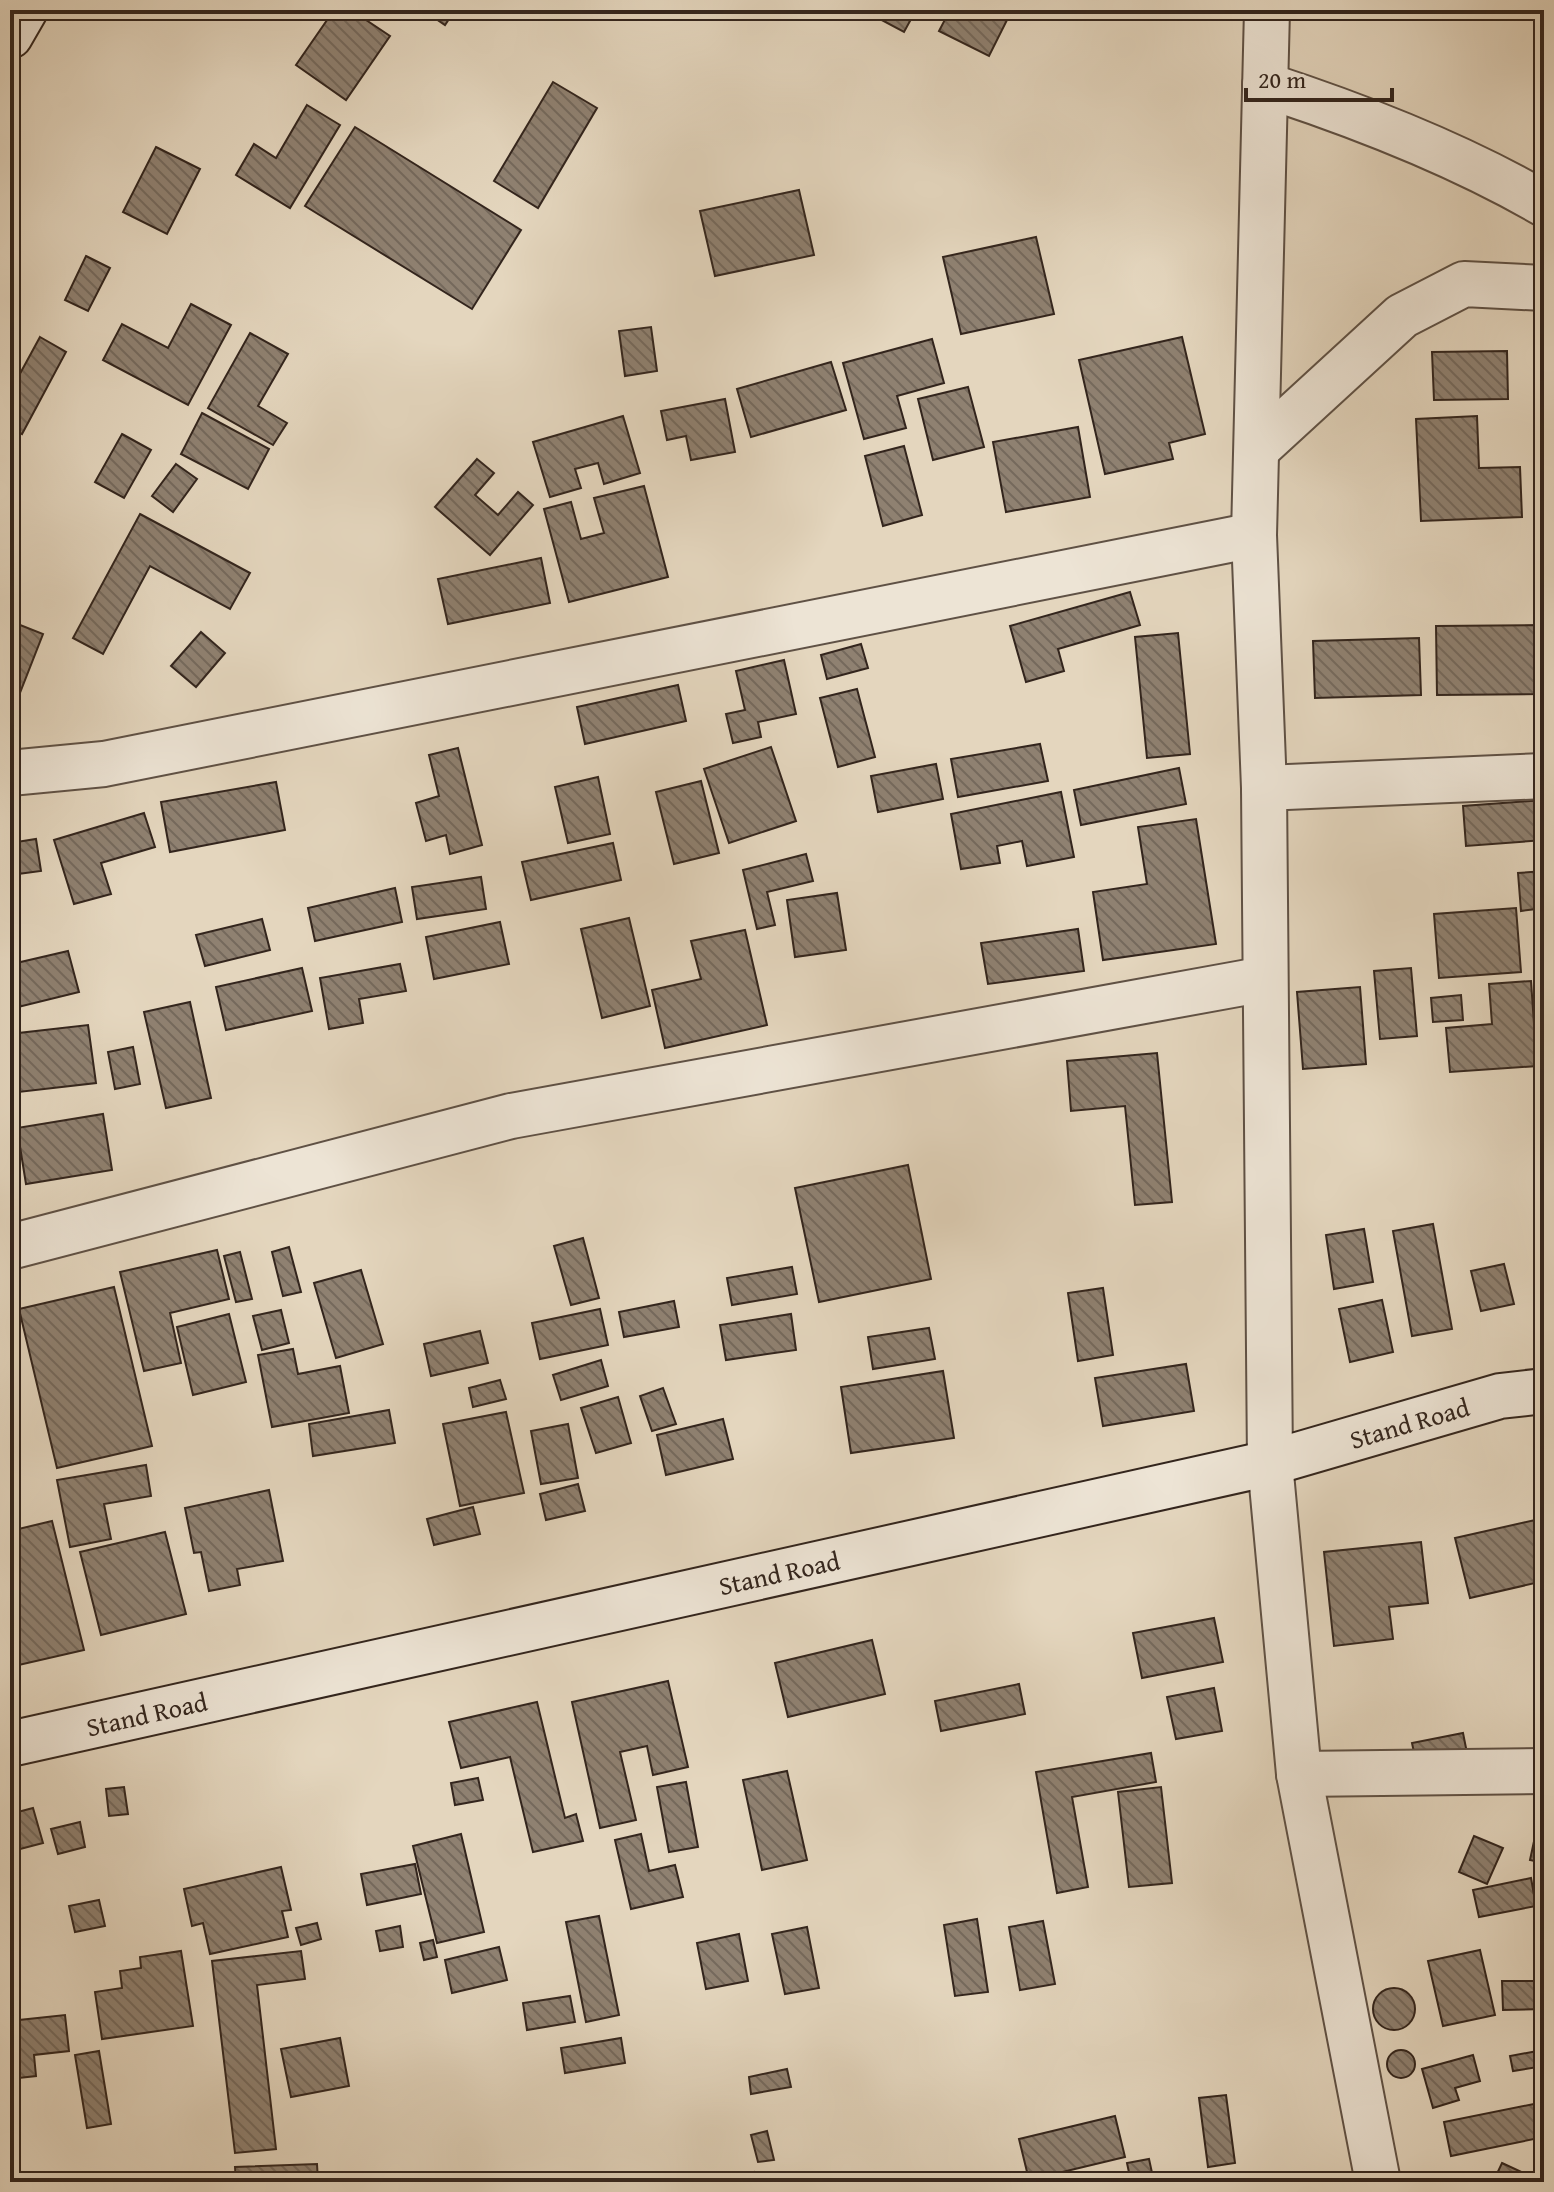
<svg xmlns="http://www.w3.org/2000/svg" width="1554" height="2192" viewBox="0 0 1554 2192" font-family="'Gentium Book Plus',serif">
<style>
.building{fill:url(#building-back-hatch);stroke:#33251d;stroke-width:2}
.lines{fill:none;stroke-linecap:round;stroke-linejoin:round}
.street-casing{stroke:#5f5145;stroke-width:48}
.secondary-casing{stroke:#33251d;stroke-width:48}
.street{stroke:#ede4d5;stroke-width:44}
.secondary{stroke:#ede4d5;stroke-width:44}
.labels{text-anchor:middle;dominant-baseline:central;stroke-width:8;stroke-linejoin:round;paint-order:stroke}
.street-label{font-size:26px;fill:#33251d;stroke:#ede4d5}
</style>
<defs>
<pattern id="building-back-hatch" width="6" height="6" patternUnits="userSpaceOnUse" patternTransform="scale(2)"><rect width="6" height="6" fill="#8f8171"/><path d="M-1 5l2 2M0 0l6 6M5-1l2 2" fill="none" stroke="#75695c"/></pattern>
</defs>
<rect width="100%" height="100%" fill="#e4d6be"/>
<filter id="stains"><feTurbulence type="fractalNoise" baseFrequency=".0025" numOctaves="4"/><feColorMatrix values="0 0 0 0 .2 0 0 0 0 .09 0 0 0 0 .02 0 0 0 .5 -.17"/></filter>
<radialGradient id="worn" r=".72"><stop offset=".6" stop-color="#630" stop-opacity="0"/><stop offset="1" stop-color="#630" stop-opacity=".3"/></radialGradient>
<!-- building -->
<g class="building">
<path d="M 334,10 L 351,10 L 390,36 L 346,100 L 296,65 Z"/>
<path d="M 423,10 L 455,10 L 445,25 Z"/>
<path d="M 863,10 L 916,10 L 904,32 Z"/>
<path d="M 950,10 L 1012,10 L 989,56 L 939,31 Z"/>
<path d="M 553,82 L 597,108 L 538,208 L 494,181 Z"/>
<path d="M 307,105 L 340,125 L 290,208 L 236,175 L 254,144 L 276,158 Z"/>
<path d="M 355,127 L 521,230 L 472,309 L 305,206 Z"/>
<path d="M 156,147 L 200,169 L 167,234 L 123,212 Z"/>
<path d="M 799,190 L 814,255 L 715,276 L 700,211 Z"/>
<path d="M 1036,237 L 1054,314 L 961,334 L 943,257 Z"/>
<path d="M 86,256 L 110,268 L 88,311 L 65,300 Z"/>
<path d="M 191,304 L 231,325 L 188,405 L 103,360 L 122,324 L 168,348 Z"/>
<path d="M 651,327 L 657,371 L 625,376 L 619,331 Z"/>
<path d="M 250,333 L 288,354 L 258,406 L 287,423 L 273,445 L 208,408 Z"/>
<path d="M 40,337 L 66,352 L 22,434 L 10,427 L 10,392 Z"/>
<path d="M 1182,337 L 1205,434 L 1169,443 L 1173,459 L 1105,474 L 1079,360 Z"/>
<path d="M 932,339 L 944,383 L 897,396 L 906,428 L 864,439 L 843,363 Z"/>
<path d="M 1507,351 L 1508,399 L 1434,400 L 1432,352 Z"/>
<path d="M 831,362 L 846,410 L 751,437 L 737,389 Z"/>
<path d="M 968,387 L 984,447 L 933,460 L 918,399 Z"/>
<path d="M 725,399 L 735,452 L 691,460 L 686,436 L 667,440 L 661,411 Z"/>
<path d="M 202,413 L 269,449 L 248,489 L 181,454 Z"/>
<path d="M 623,416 L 640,473 L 604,484 L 598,463 L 575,469 L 581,488 L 550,497 L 533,442 Z"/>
<path d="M 1477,416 L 1479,468 L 1520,467 L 1522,517 L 1421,521 L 1416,419 Z"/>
<path d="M 1078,427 L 1090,497 L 1006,512 L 993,442 Z"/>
<path d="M 122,434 L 151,450 L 124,498 L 95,482 Z"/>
<path d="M 904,446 L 922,515 L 883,526 L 865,456 Z"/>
<path d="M 477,459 L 494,473 L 475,495 L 498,515 L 518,492 L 533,505 L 490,555 L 435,507 Z"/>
<path d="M 176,464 L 197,479 L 173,512 L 152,496 Z"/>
<path d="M 644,486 L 668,577 L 569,602 L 544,509 L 571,502 L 581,539 L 604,533 L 594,498 Z"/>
<path d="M 140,514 L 250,573 L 230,609 L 150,566 L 103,654 L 73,638 Z"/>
<path d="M 541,558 L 550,603 L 448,624 L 438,579 Z"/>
<path d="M 1130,592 L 1140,625 L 1058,649 L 1064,671 L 1026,682 L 1010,626 Z"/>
<path d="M 10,621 L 43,634 L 14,708 L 10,706 Z"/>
<path d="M 1539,625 L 1540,694 L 1437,695 L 1436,626 Z"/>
<path d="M 201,632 L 225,653 L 196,687 L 171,666 Z"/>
<path d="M 1178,633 L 1190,754 L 1147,758 L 1135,637 Z"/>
<path d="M 1419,638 L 1421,695 L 1315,698 L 1313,641 Z"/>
<path d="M 861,644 L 868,668 L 827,679 L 821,655 Z"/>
<path d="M 784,660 L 796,714 L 758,722 L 761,737 L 733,743 L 726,714 L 745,710 L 736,671 Z"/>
<path d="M 678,685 L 686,721 L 585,744 L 577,707 Z"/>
<path d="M 857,689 L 875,757 L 838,767 L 820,698 Z"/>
<path d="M 1040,744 L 1048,781 L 958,797 L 951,759 Z"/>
<path d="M 771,747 L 796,821 L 729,843 L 704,769 Z"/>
<path d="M 458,748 L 482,845 L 450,854 L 446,835 L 426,841 L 416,803 L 439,796 L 429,755 Z"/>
<path d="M 936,764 L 943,799 L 878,812 L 871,776 Z"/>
<path d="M 1179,768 L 1186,804 L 1081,825 L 1074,790 Z"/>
<path d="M 598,777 L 610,834 L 568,843 L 555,787 Z"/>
<path d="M 701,781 L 719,853 L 674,864 L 656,792 Z"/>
<path d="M 276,782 L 285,830 L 170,852 L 161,802 Z"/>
<path d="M 1061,792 L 1074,857 L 1027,866 L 1022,841 L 997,846 L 1000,863 L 961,869 L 951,814 Z"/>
<path d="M 1544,800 L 1544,840 L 1466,846 L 1463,806 Z"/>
<path d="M 144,813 L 155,847 L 101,863 L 111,894 L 74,904 L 54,840 Z"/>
<path d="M 1196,819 L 1216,944 L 1103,960 L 1093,892 L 1147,884 L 1138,827 Z"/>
<path d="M 36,839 L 41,871 L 10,875 L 10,843 Z"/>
<path d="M 613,843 L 621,880 L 531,900 L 522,862 Z"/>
<path d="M 806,854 L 813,881 L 767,892 L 775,925 L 757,929 L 743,870 Z"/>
<path d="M 1544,871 L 1544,908 L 1521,911 L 1518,873 Z"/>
<path d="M 481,877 L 486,909 L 417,919 L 412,887 Z"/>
<path d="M 395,888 L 402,922 L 315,941 L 308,908 Z"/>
<path d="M 837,893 L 846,950 L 795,957 L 787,900 Z"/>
<path d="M 1516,908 L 1521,972 L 1439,978 L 1434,914 Z"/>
<path d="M 629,918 L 650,1006 L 602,1018 L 581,929 Z"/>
<path d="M 262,919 L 270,950 L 205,966 L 196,935 Z"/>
<path d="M 500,922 L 509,964 L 434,979 L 426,937 Z"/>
<path d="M 1078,929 L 1084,971 L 988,984 L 981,943 Z"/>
<path d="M 745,930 L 767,1025 L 665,1048 L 652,990 L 701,979 L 691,941 Z"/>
<path d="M 68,951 L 79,992 L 10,1009 L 10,955 L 12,964 Z"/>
<path d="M 400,964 L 406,991 L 359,999 L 363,1023 L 329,1029 L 320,978 Z"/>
<path d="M 302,968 L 312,1011 L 226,1030 L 216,987 Z"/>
<path d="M 1411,968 L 1417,1036 L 1380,1039 L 1374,971 Z"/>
<path d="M 1531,981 L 1537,1066 L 1450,1072 L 1446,1028 L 1492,1024 L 1489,984 Z"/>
<path d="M 1360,987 L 1366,1064 L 1303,1069 L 1297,992 Z"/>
<path d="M 1461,995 L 1463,1020 L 1433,1022 L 1431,998 Z"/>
<path d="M 190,1002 L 211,1098 L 166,1108 L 144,1012 Z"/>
<path d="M 88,1025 L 96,1083 L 10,1093 L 10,1034 Z"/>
<path d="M 133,1047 L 140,1084 L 115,1089 L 108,1052 Z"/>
<path d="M 1157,1053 L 1172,1202 L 1135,1205 L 1125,1106 L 1071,1111 L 1067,1061 Z"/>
<path d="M 103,1114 L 112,1170 L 26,1184 L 17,1128 Z"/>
<path d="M 908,1165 L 931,1279 L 819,1302 L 795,1188 Z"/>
<path d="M 10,1181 L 16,1203 L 10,1205 Z"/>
<path d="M 1433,1224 L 1452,1329 L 1412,1336 L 1393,1231 Z"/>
<path d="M 1364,1229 L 1373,1282 L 1334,1289 L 1326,1235 Z"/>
<path d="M 583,1238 L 599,1298 L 571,1305 L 554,1246 Z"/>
<path d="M 289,1247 L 301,1292 L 283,1296 L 272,1252 Z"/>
<path d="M 217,1250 L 229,1299 L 170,1313 L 181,1363 L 144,1371 L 120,1272 Z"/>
<path d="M 240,1252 L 252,1299 L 236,1302 L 224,1256 Z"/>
<path d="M 1504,1264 L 1514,1304 L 1481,1311 L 1471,1271 Z"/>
<path d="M 792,1267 L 797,1294 L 732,1305 L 727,1278 Z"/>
<path d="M 361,1270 L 383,1344 L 336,1358 L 314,1283 Z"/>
<path d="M 114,1287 L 152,1446 L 57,1468 L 19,1309 Z"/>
<path d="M 1103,1288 L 1113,1355 L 1078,1361 L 1068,1293 Z"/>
<path d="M 1382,1300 L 1393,1352 L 1350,1362 L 1339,1309 Z"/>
<path d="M 674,1301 L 679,1327 L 624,1337 L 619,1312 Z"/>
<path d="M 600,1309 L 608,1345 L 540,1359 L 532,1323 Z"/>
<path d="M 281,1310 L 289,1343 L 262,1350 L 253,1316 Z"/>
<path d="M 229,1314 L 246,1382 L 193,1395 L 177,1327 Z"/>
<path d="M 791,1314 L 796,1350 L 726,1360 L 720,1325 Z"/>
<path d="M 929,1328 L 935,1359 L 873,1369 L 868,1337 Z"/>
<path d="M 480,1331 L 488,1363 L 431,1376 L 424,1344 Z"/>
<path d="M 293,1349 L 298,1374 L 340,1366 L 349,1413 L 272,1427 L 258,1355 Z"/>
<path d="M 601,1360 L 608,1386 L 561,1400 L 553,1375 Z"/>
<path d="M 1186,1364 L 1194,1411 L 1103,1426 L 1095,1378 Z"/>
<path d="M 943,1371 L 954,1438 L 851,1453 L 841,1387 Z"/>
<path d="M 500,1380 L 506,1399 L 473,1407 L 469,1388 Z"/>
<path d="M 663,1388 L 676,1424 L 652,1431 L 640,1396 Z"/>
<path d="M 618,1397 L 631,1443 L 596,1453 L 581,1408 Z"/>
<path d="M 389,1410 L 395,1443 L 313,1456 L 309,1424 Z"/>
<path d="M 506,1412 L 524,1493 L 460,1506 L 443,1424 Z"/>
<path d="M 723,1419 L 733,1459 L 666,1475 L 657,1435 Z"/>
<path d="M 568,1424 L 578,1478 L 541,1484 L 531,1431 Z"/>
<path d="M 146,1465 L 151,1496 L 104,1504 L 111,1539 L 70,1547 L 57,1480 Z"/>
<path d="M 578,1484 L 585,1511 L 546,1520 L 540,1494 Z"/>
<path d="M 269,1490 L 283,1561 L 237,1569 L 240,1585 L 209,1591 L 201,1552 L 194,1553 L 185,1508 Z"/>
<path d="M 473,1507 L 480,1534 L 434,1545 L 427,1519 Z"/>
<path d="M 1544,1518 L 1544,1581 L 1470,1598 L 1455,1538 Z"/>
<path d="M 52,1521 L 84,1650 L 10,1667 L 10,1607 L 17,1605 L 10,1579 L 10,1531 Z"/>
<path d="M 165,1532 L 186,1614 L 101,1635 L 80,1552 Z"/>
<path d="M 1421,1542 L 1428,1603 L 1389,1607 L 1393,1639 L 1334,1646 L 1324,1552 Z"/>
<path d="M 1214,1618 L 1223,1662 L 1142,1678 L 1133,1633 Z"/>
<path d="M 872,1640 L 885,1694 L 788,1717 L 775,1663 Z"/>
<path d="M 668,1681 L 688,1767 L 653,1775 L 647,1746 L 620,1752 L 636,1820 L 600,1828 L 572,1702 Z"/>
<path d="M 1019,1684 L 1025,1714 L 941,1731 L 935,1701 Z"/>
<path d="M 1214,1688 L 1222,1731 L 1176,1739 L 1167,1697 Z"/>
<path d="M 537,1702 L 565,1818 L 576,1814 L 583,1841 L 533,1852 L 510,1757 L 461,1768 L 449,1722 Z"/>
<path d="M 1463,1733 L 1467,1753 L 1416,1762 L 1412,1743 Z"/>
<path d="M 1151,1753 L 1156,1782 L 1072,1797 L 1088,1887 L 1057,1893 L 1036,1772 Z"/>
<path d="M 787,1771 L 807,1860 L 762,1870 L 743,1780 Z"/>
<path d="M 478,1778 L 483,1800 L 455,1805 L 451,1783 Z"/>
<path d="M 686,1782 L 698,1847 L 669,1852 L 657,1787 Z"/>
<path d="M 124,1787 L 128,1814 L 109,1816 L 106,1789 Z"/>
<path d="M 1161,1787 L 1172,1883 L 1129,1887 L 1118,1792 Z"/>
<path d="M 1542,1804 L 1544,1804 L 1544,1863 L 1530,1860 Z"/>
<path d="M 33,1808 L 43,1843 L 20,1849 L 15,1833 L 10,1834 L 10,1814 Z"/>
<path d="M 80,1822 L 85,1847 L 58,1854 L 51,1829 Z"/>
<path d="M 461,1834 L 484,1932 L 437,1943 L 413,1846 Z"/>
<path d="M 641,1834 L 649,1871 L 675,1865 L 683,1897 L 631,1909 L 615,1840 Z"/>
<path d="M 1474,1836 L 1503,1848 L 1487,1884 L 1459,1872 Z"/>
<path d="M 415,1864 L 421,1894 L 367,1905 L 361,1874 Z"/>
<path d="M 281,1867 L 291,1910 L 282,1911 L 288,1937 L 210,1954 L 203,1923 L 192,1926 L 184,1889 Z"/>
<path d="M 1531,1878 L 1536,1906 L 1479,1917 L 1473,1890 Z"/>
<path d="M 99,1900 L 105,1926 L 75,1932 L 69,1906 Z"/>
<path d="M 599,1916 L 619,2015 L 586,2022 L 566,1922 Z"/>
<path d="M 977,1919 L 988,1992 L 955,1996 L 944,1925 Z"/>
<path d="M 1043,1921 L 1055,1984 L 1020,1990 L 1009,1927 Z"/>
<path d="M 317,1923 L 321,1939 L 301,1945 L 296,1928 Z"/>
<path d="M 400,1926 L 403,1947 L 380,1951 L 376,1931 Z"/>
<path d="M 807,1927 L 819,1988 L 785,1994 L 772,1934 Z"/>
<path d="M 739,1934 L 748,1981 L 706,1989 L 697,1943 Z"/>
<path d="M 433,1940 L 437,1957 L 424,1960 L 420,1943 Z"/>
<path d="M 499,1947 L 507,1980 L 452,1993 L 445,1960 Z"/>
<path d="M 1480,1950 L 1495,2015 L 1443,2026 L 1428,1961 Z"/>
<path d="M 181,1951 L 193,2026 L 102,2039 L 95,1992 L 122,1988 L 120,1971 L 141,1968 L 140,1957 Z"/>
<path d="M 301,1951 L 305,1979 L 257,1985 L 276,2149 L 235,2153 L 212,1961 Z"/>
<path d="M 1502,1981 L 1544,1981 L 1544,2009 L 1503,2010 Z"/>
<circle cx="1394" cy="2009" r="21"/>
<path d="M 570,1996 L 575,2022 L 527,2030 L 523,2003 Z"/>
<path d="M 65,2015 L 69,2051 L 34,2055 L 36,2076 L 10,2079 L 10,2021 Z"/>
<path d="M 340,2038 L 349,2086 L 291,2097 L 281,2049 Z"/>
<path d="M 621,2038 L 625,2063 L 565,2073 L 561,2048 Z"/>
<path d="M 1543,2050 L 1544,2066 L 1513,2071 L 1510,2056 Z"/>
<circle cx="1401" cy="2064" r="14"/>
<path d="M 99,2051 L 111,2124 L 87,2128 L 75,2055 Z"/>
<path d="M 1473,2055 L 1480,2081 L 1455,2088 L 1459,2100 L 1433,2108 L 1422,2069 Z"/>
<path d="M 787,2069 L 791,2087 L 751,2094 L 749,2077 Z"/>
<path d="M 1226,2095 L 1235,2163 L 1208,2167 L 1199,2098 Z"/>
<path d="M 1544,2102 L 1544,2137 L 1451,2156 L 1444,2122 Z"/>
<path d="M 1115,2116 L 1125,2157 L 1029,2180 L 1019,2139 Z"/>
<path d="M 767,2131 L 774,2160 L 758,2162 L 751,2135 Z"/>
<path d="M 1149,2159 L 1154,2182 L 1131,2182 L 1127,2163 Z"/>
<path d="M 1502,2163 L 1543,2182 L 1493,2182 Z"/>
<path d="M 317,2164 L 318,2182 L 236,2182 L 235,2167 Z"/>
<path d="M 754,2172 L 757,2181 L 743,2182 L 741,2176 Z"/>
<path d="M 1111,2173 L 1113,2182 L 1088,2182 L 1087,2178 Z"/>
</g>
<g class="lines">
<defs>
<g id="street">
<path d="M 1267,10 L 1254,535 L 1264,788 L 1270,1463 L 1299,1774 L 1378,2182"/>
<path d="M 1265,85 C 1360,116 1458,154 1544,204"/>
<path d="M 1257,449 L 1402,316 L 1464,284 L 1544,288"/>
<path d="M 10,773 L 104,764 L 1254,535"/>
<path d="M 1264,788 L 1544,776"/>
<path d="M 10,1247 L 511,1116 L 1265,979"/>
<path d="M 1299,1774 L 1544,1771"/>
</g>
<g id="secondary">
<path d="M 10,36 L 25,10"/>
<path id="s1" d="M 10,1744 L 1270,1463 L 1500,1396 L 1544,1391"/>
</g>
</defs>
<!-- street casing -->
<use href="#street" class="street-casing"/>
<!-- secondary casing -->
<use href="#secondary" class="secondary-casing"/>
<!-- street -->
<use href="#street" class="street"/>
<!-- secondary -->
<use href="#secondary" class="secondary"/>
</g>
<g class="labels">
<!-- street labels -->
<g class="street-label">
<text stroke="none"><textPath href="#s1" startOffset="1436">Stand Road</textPath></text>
<text stroke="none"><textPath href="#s1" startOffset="788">Stand Road</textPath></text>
<text stroke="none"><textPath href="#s1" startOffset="140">Stand Road</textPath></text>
</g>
</g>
<!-- margin -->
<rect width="1554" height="2192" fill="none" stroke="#e4d6be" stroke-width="40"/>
<rect x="12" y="12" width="1530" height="2168" fill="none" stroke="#33251d" stroke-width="4"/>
<rect x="20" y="20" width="1514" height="2152" fill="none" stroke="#33251d" stroke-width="2"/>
<!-- scale -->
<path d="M1246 88v12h146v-12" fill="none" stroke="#33251d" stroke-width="4"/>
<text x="1258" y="88" font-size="24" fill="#33251d" stroke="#ede4d5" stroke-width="6" paint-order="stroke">20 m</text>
<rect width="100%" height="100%" filter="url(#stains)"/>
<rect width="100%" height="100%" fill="url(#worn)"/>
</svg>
